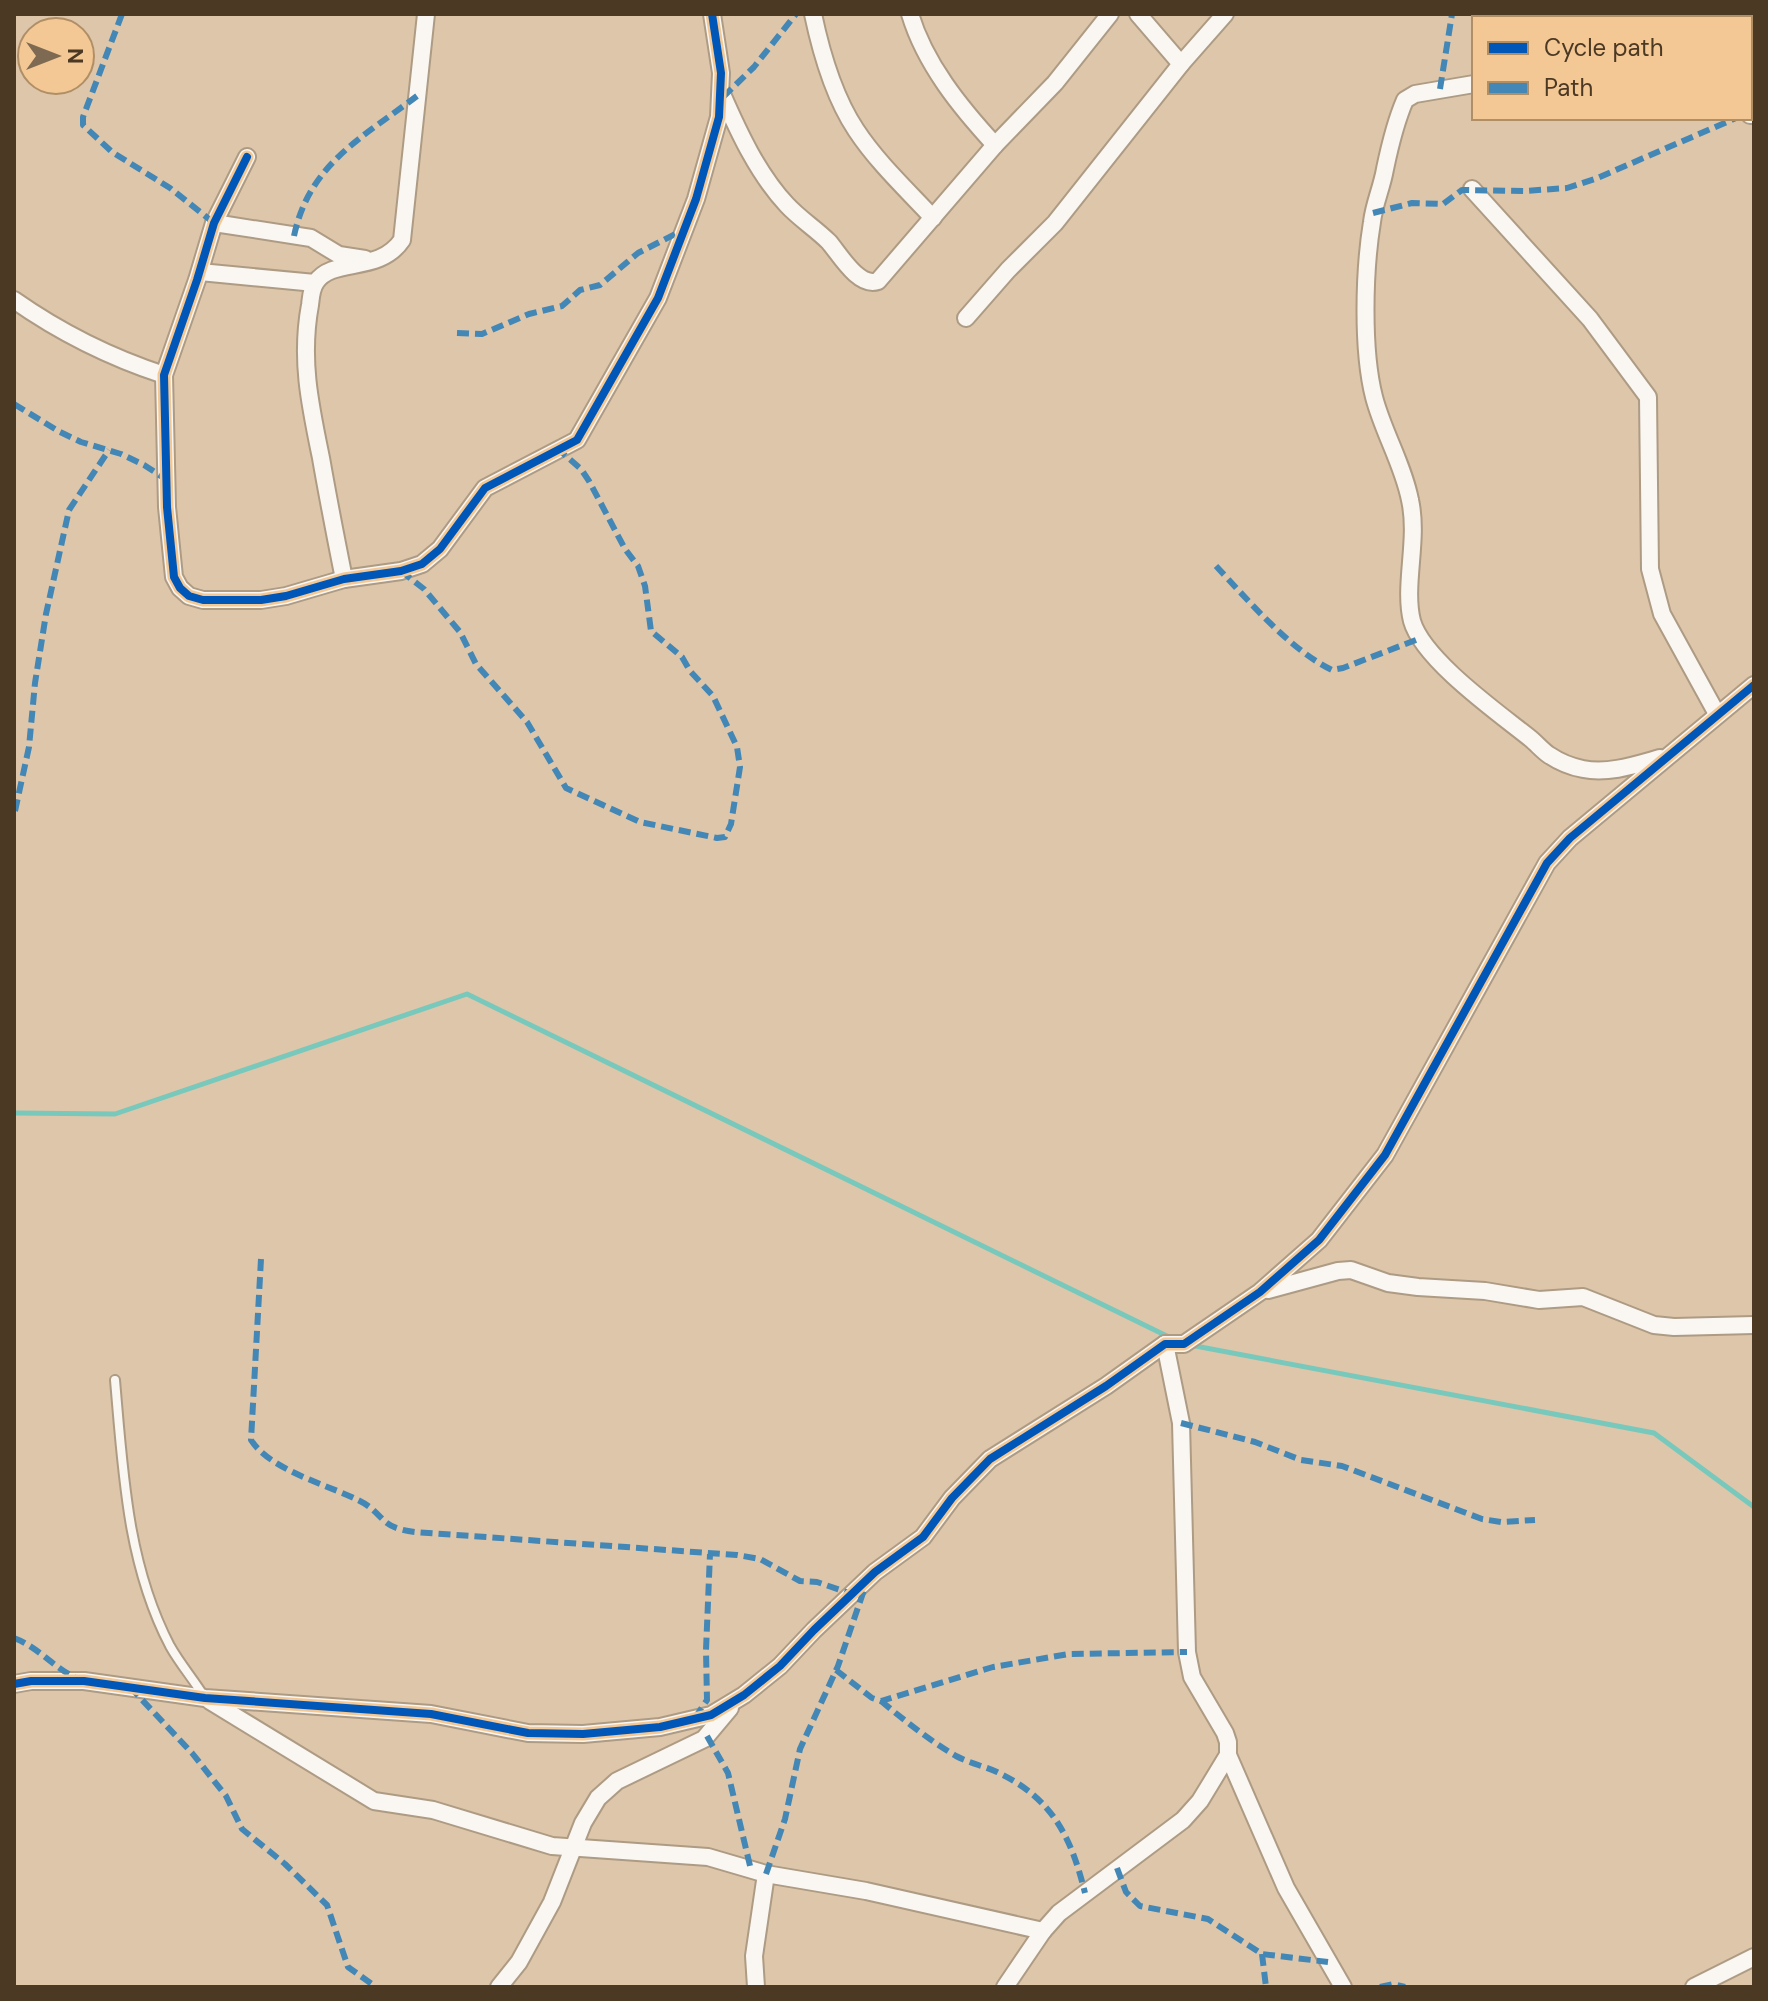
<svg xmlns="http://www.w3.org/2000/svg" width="1768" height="2001" viewBox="0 0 1768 2001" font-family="'DM Sans',sans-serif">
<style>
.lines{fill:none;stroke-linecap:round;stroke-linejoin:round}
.stream{stroke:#79c8bc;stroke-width:5}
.lane-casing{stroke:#ad9b84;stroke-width:12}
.street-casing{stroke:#ad9b84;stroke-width:20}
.lane{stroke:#faf6f2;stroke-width:8}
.street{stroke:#faf6f2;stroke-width:16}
.quiet{stroke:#4387b6;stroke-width:6;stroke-dasharray:12 6;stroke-linecap:butt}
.cycleway-casing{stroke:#f4c894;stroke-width:13}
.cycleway{stroke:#0057b8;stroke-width:8}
</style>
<rect width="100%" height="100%" fill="#dec6aa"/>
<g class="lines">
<!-- stream -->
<g class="stream">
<path d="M 14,1113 L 115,1114 L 467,994 L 1173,1339"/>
<path d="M 1190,1345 L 1654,1433 L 1754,1507"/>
</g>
<defs>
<path id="lane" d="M 115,1380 C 123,1471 127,1564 170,1646 C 180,1664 194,1680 205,1698"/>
<g id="street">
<path d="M 813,14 C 821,52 834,97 856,130 C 877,162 907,190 933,218"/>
<path d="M 910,14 C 925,64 960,107 995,145"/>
<path d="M 1138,14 L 1181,64"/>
<path d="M 1474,84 L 1415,94 L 1405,100 C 1395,123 1390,145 1385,169 C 1382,187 1374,204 1372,222 C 1364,271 1362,350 1374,397 C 1383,432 1403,464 1410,500 C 1419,540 1403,585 1412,621 C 1423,660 1500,714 1531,739 C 1537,744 1543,751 1549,755 C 1558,761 1572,767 1583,769 C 1609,774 1635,765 1660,758"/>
<path d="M 722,94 C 739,133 758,174 787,205 C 800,219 816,229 829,242 C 840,255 859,288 878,281 L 995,145 L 1055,83 L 1110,14"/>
<path d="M 1750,115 L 1754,115"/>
<path d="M 247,157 L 214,223 L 197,280 L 164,375 L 167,507 L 174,577 L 180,588 L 189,596 L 203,600 L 261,600 L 286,596 L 344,579 L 401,571 L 422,564 L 440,549 L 485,488 L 577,440 L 658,298 L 696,199 L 719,117 L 721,73 L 712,14"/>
<path d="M 1472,189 L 1590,319 L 1648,397 L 1650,569 L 1662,614 L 1717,714"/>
<path d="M 214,223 L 311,238 L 339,255 L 365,259"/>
<path d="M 200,272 L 315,283"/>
<path d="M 14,300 C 61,333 109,357 164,375"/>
<path d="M 966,318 L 1008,270 L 1055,223 L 1181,64 L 1225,14"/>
<path d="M 344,579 C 336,539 328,498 321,458 C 310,405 300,359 310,305 C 311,298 311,289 316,282 C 333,257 379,274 402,240 L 426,14"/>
<path d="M 1268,1290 L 1338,1271 L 1351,1270 L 1388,1283 L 1418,1287 L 1485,1291 L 1539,1300 L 1583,1297 L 1654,1325 L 1674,1327 L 1754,1325"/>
<path d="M 14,1684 L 31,1681 L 84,1681 L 205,1698 L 431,1714 L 528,1733 L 583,1734 L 660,1727 L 711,1715 L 744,1695 L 780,1666 L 814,1630 L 875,1572 L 923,1537 L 952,1498 L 990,1459 L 1106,1386 L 1165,1344 L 1184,1344 L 1260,1292 L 1319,1240 L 1385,1155 L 1547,863 L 1570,838 L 1754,685"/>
<path d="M 210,1701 L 374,1801 L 433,1810 L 552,1846 L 708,1857 L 766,1874 L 866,1891 L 1043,1931"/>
<path d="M 1228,1755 L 1286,1888 L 1343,1987"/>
<path d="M 499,1987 L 519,1962 L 552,1902 L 583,1823 L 598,1798 L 617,1781 L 704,1739 L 730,1708"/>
<path d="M 756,1987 L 754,1956 L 766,1874"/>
<path d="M 1005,1987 L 1043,1931 L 1059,1913 L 1183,1820 L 1200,1801 L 1228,1755 L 1228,1742 L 1225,1733 L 1192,1677 L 1187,1652 L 1181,1423 L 1165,1344"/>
<path d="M 1694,1987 L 1754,1957"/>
</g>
</defs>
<!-- lane casing -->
<use href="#lane" class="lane-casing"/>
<!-- street casing -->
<use href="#street" class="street-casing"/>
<!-- lane -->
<use href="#lane" class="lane"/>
<!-- street -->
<use href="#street" class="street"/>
<!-- quiet -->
<g class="quiet">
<path d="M 122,14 L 83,117 L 83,125 L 112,152 L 170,188 L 214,223"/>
<path d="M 1440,89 L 1452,14"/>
<path d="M 723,97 L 754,67 L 796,14"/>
<path d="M 1373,213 L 1412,203 L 1443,204 L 1462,190 L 1524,191 L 1567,188 L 1595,179 L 1736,118"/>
<path d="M 294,236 C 309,164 363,137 417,96"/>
<path d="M 457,333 L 482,334 L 529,314 L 562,306 L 580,290 L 600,285 L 638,253 L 685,229"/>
<path d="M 14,404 L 60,432 L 81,442 L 121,454 L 144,465 L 167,480"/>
<path d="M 1216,566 C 1247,599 1290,650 1332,670 L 1343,668 L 1421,638"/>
<path d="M 401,571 L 424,589 L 460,632 L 476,664 L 527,722 L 566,788 L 640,822 L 717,838 L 725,837 L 731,824 L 740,767 L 737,747 L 713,696 L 690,671 L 682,657 L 651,631 L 645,586 L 638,566 L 625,549 L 589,481 L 581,469 L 559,450"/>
<path d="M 15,811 L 29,747 L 35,683 L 46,614 L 69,510 L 109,450"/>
<path d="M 261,1259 L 251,1440 C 270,1470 328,1485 358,1500 C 385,1513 378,1528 415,1532 L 737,1555 L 760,1559 L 800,1581 L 817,1582 L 852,1594"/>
<path d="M 1181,1423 L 1255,1442 L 1301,1460 L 1342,1466 L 1482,1519 L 1501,1522 L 1535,1520"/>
<path d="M 14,1638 C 38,1647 53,1667 76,1678"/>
<path d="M 836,1670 L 872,1698 L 881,1701 L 993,1667 L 1069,1654 L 1187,1652"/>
<path d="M 130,1687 L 192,1753 L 226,1796 L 242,1829 L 285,1864 L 327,1905 L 348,1967 L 376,1987"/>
<path d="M 881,1701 C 905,1721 929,1740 956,1756 C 969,1763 984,1766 997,1772 C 1052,1798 1071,1836 1085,1893"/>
<path d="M 695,1718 L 707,1700 L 706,1650 L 710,1554"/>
<path d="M 707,1736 L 728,1773 L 751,1870"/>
<path d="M 1117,1868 L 1126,1892 L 1140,1906 L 1208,1919 L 1262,1954 L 1328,1962"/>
<path d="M 766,1874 L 785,1819 L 800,1749 L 838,1666 L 865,1587"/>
<path d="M 1262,1954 L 1266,1987"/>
<path d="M 1380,1987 L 1393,1984 L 1405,1987"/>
</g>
<defs>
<g id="cycleway">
<path d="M 247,157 L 214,223 L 197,280 L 164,375 L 167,507 L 174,577 L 180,588 L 189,596 L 203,600 L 261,600 L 286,596 L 344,579 L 401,571 L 422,564 L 440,549 L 485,488 L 577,440 L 658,298 L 696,199 L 719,117 L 721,73 L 712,14"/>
<path d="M 14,1684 L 31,1681 L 84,1681 L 205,1698 L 431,1714 L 528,1733 L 583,1734 L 660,1727 L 711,1715 L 744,1695 L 780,1666 L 814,1630 L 875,1572 L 923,1537 L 952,1498 L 990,1459 L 1106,1386 L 1165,1344 L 1184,1344 L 1260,1292 L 1319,1240 L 1385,1155 L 1547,863 L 1570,838 L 1754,685"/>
</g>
</defs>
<!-- cycleway casing -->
<use href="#cycleway" class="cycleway-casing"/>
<!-- cycleway -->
<use href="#cycleway" class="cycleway"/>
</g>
<!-- border -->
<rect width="1768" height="2001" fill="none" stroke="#4b3924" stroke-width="32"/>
<!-- legend -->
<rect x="1472" y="16" width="280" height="104" fill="#f4c894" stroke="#b08f67" stroke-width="2"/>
<rect x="1488" y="42" width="40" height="12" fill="#0057b8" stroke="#b08f67" stroke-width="2"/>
<text x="1544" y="56" font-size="24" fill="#4b3924">Cycle path</text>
<rect x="1488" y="82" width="40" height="12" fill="#4387b6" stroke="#b08f67" stroke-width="2"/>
<text x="1544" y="96" font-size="24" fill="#4b3924">Path</text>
<!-- north arrow -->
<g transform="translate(56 56) rotate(90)"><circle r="38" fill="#f4c894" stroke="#b08f67" stroke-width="2"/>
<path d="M0-6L14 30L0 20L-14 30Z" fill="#7e6a53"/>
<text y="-12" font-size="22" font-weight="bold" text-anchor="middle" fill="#4b3924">N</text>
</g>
</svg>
